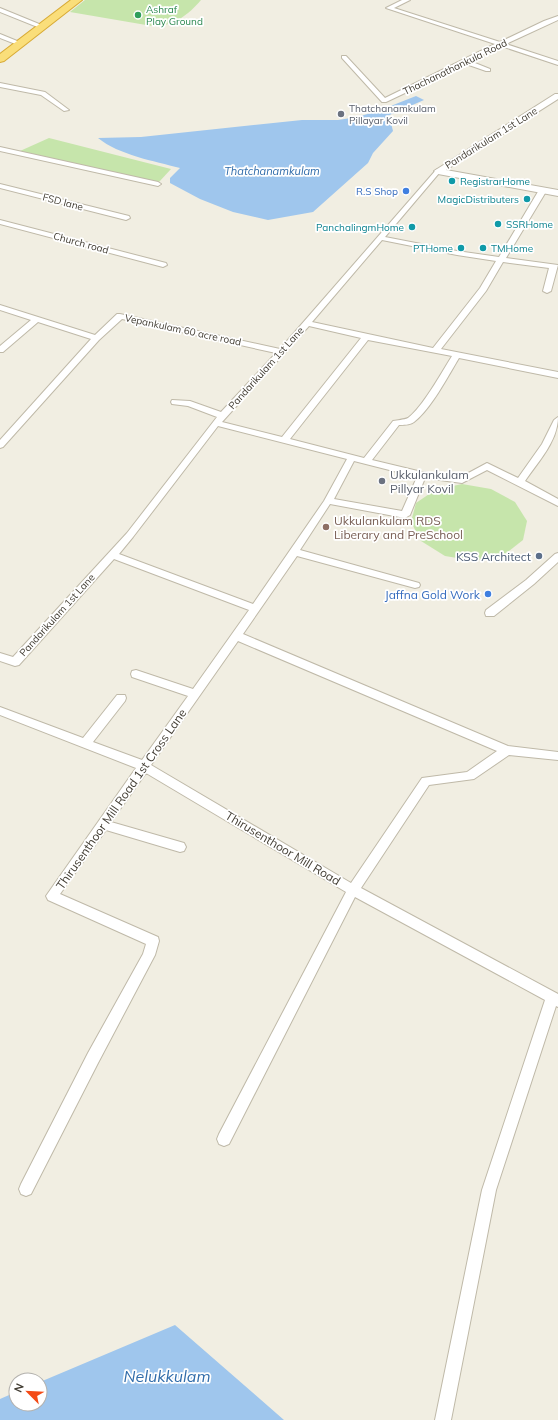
<svg xmlns="http://www.w3.org/2000/svg" width="558" height="1420" viewBox="0 0 558 1420" font-family="Mulish,sans-serif">
<style>
.green{fill:#c6e5ab}
.water{fill:#9fc6ed}
.lines{fill:none;stroke-linecap:round;stroke-linejoin:round}
.minor-casing{stroke:#bfb9a8;stroke-width:2}
.tertiary-casing{stroke:#bfb9a8;stroke-width:2}
.trunk-casing{stroke:#d8aa35;stroke-width:2}
.minor{fill:#fff;fill-rule:evenodd}
.tertiary{fill:#fff;fill-rule:evenodd}
.trunk{fill:#fade7a;fill-rule:evenodd}
.leisure-dot{fill:#2e9e5b;stroke:#fff;stroke-width:1.5}
.worship-dot{fill:#6b7280;stroke:#fff;stroke-width:1.5}
.culture-dot{fill:#0f9aa8;stroke:#fff;stroke-width:1.5}
.shop-dot{fill:#3f7fe0;stroke:#fff;stroke-width:1.5}
.education-dot{fill:#8d6e63;stroke:#fff;stroke-width:1.5}
.service-dot{fill:#5c6f8a;stroke:#fff;stroke-width:1.5}
.labels{text-anchor:middle;dominant-baseline:central;stroke-width:3.5;stroke-linejoin:round;paint-order:stroke}
.far-leisure-label{font-size:10px;fill:#27864d;stroke:#fff;text-anchor:start}
.far-street-label{font-size:10px;fill:#423d33;stroke:#fff}
.far-worship-label{font-size:10px;fill:#5b616d;stroke:#fff;text-anchor:start}
.far-culture-label{font-size:10px;fill:#0d838f;stroke:#fff;text-anchor:start}
.far-shop-label{font-size:10px;fill:#366cbe;stroke:#fff;text-anchor:end}
.far-water-label{font-size:11px;font-style:italic;fill:#306caa;stroke:#fff}
.worship-label{font-size:12px;fill:#5b616d;stroke:#fff;text-anchor:start}
.education-label{font-size:12px;fill:#785e54;stroke:#fff;text-anchor:start}
.service-label{font-size:12px;fill:#4e5e75;stroke:#fff;text-anchor:end}
.shop-label{font-size:12px;fill:#366cbe;stroke:#fff;text-anchor:end}
.street-label{font-size:12px;fill:#423d33;stroke:#fff}
.near-water-label{font-size:16px;font-style:italic;fill:#306caa;stroke:#fff}
</style>
<rect width="100%" height="100%" fill="#f1eee2"/>
<!-- green -->
<g class="green">
<path d="M 85,0 L 201,0 C 188,15 173,27 152,26 L 70,12 Z"/>
<path d="M 49,138 L 171,169 L 159,182 L 20,151 Z"/>
<path d="M 462,484 L 491,489 L 515,502 L 527,521 L 523,540 L 504,555 L 475,561 L 445,556 L 421,541 L 411,522 L 416,503 L 435,490 Z"/>
</g>
<!-- water -->
<g class="water">
<path d="M 416,96 L 424,100 L 385,117 L 391,123 L 393,131 L 373,153 L 368,163 L 313,212 L 268,220 L 233,212 L 200,199 L 170,183 L 170,178 L 180,168 C 154,161 119,155 98,138 L 141,137 L 302,120 L 338,120 L 357,117 L 378,111 Z"/>
<path d="M 175,1325 L 284,1420 L 0,1420 L 0,1399 L 16,1392 L 16,1404 L 40,1404 L 40,1382 Z"/>
</g>
<g class="lines">
<defs>
<g id="minor">
<path d="M 402,0 L 410,0 L 394,8 L 500,42 L 544,21 L 558,16 L 558,20 L 506,44 L 558,61 L 558,65 L 501,46 L 470,61 L 490,69 L 490,71 L 486,71 L 466,64 L 386,102 L 382,102 L 342,58 L 342,56 L 346,56 L 385,98 L 495,44 L 386,8 Z"/>
<path d="M 0,8 L 44,26 L 45,27 L 40,28 L 0,12 Z"/>
<path d="M 0,34 L 22,43 L 23,44 L 18,45 L 0,38 Z"/>
<path d="M 0,83 L 45,92 L 69,110 L 64,111 L 41,95 L 0,87 Z"/>
<path d="M 0,147 L 158,182 L 161,184 L 158,186 L 0,151 Z"/>
<path d="M 438,169 L 441,171 L 440,172 L 385,237 L 457,251 L 499,257 L 539,190 L 543,188 L 547,190 L 506,258 L 558,265 L 551,291 L 547,293 L 543,291 L 549,268 L 503,262 L 486,291 L 441,349 L 558,372 L 558,378 L 459,358 C 448,376 431,409 414,422 C 410,425 403,425 399,425 L 372,460 L 422,472 L 461,477 L 487,463 L 518,478 L 542,444 L 554,420 L 558,417 C 558,441 538,462 525,481 L 558,499 L 558,506 L 487,470 L 462,483 L 425,478 L 410,515 L 405,518 L 330,504 L 300,550 L 419,583 L 420,585 L 419,587 L 415,588 L 297,556 L 243,634 L 508,746 L 558,752 L 558,760 L 509,755 L 474,779 L 429,785 L 361,888 L 558,994 L 558,1007 L 556,1006 L 496,1190 L 451,1420 L 435,1420 L 482,1190 L 545,1000 L 355,897 L 229,1144 L 224,1146 L 219,1144 L 217,1139 L 219,1134 L 346,892 L 146,773 L 111,822 L 184,843 L 186,847 L 184,851 L 180,852 L 106,830 L 60,894 L 158,937 L 159,941 L 155,955 L 98,1063 L 31,1194 L 26,1196 L 21,1194 L 19,1189 L 21,1184 L 88,1053 L 143,954 L 146,944 L 48,900 L 46,896 L 136,768 L 0,715 L 0,707 L 83,738 L 117,695 L 125,695 L 126,698 L 125,701 L 93,742 L 142,760 L 188,696 L 132,677 L 131,674 L 132,671 L 136,670 L 193,689 L 249,610 L 114,559 L 19,665 L 15,666 L 0,661 L 0,653 L 13,657 L 127,533 L 217,417 L 188,406 L 172,404 L 171,402 L 172,400 L 190,401 L 221,412 L 276,353 L 122,319 L 99,340 L 3,447 L 0,448 L 0,440 L 91,339 L 38,322 L 3,352 L 0,352 L 0,346 L 31,320 L 0,310 L 0,305 L 95,335 L 117,314 L 120,314 L 280,349 L 436,170 ZM 382,240 L 457,255 L 496,261 L 480,288 L 433,348 L 312,322 ZM 309,326 L 361,338 L 282,437 L 222,422 ZM 368,340 L 452,356 C 442,372 422,408 408,418 C 404,420 397,420 393,421 L 364,458 L 290,439 ZM 218,426 L 347,459 L 324,501 L 253,604 L 119,554 L 133,537 ZM 354,461 L 417,477 L 402,511 L 334,499 ZM 238,641 L 497,751 L 467,772 L 422,778 L 351,883 L 151,765 Z"/>
<path d="M 0,184 L 129,216 L 130,218 L 126,220 L 0,188 Z"/>
<path d="M 0,220 L 166,263 L 167,265 L 163,267 L 0,224 Z"/>
<path d="M 558,553 L 558,562 L 534,584 L 494,616 L 486,616 L 485,613 L 486,610 L 526,580 L 555,554 Z"/>
</g>
<path id="tertiary" d="M 555,94 L 558,94 L 558,99 L 446,170 L 558,190 L 558,196 L 438,174 L 434,171 Z"/>
<path id="trunk" d="M 71,0 L 82,0 L 4,61 L 0,62 L 0,54 Z"/>
</defs>
<!-- minor casing -->
<use href="#minor" class="minor-casing"/>
<!-- tertiary casing -->
<use href="#tertiary" class="tertiary-casing"/>
<!-- trunk casing -->
<use href="#trunk" class="trunk-casing"/>
<!-- minor -->
<use href="#minor" class="minor"/>
<!-- tertiary -->
<use href="#tertiary" class="tertiary"/>
<!-- trunk -->
<use href="#trunk" class="trunk"/>
</g>
<!-- markers -->
<circle class="leisure-dot" cx="138" cy="15" r="4"/>
<g class="worship-dot">
<circle cx="341" cy="114" r="4"/>
<circle cx="382" cy="481" r="4"/>
</g>
<g class="culture-dot">
<circle cx="452" cy="181" r="4"/>
<circle cx="527" cy="199" r="4"/>
<circle cx="498" cy="224" r="4"/>
<circle cx="412" cy="227" r="4"/>
<circle cx="461" cy="248" r="4"/>
<circle cx="483" cy="248" r="4"/>
</g>
<g class="shop-dot">
<circle cx="406" cy="191" r="4"/>
<circle cx="488" cy="594" r="4"/>
</g>
<circle class="education-dot" cx="326" cy="527" r="4"/>
<circle class="service-dot" cx="539" cy="556" r="4"/>
<g class="labels">
<!-- far-leisure labels -->
<g class="far-leisure-label">
<text x="146" y="9">Ashraf<tspan x="146" dy="12">Play Ground</tspan></text>
</g>
<!-- far-street labels -->
<g class="far-street-label">
<text transform="translate(455 67) rotate(-26)">Thachanathankula Road</text>
<text transform="translate(491 138) rotate(-32)">Pandarikulam 1st Lane</text>
<text transform="translate(63 202) rotate(15)">FSD lane</text>
<text transform="translate(81 243) rotate(15)">Church road</text>
<text transform="translate(183 330) rotate(12)">Vepankulam 60 acre road</text>
<text transform="translate(266 368) rotate(-48)">Pandarikulam 1st Lane</text>
<text transform="translate(57 615) rotate(-48)">Pandarikulam 1st Lane</text>
</g>
<!-- far-worship labels -->
<g class="far-worship-label">
<text x="349" y="108">Thatchanamkulam<tspan x="349" dy="12">Pillayar Kovil</tspan></text>
</g>
<!-- far-culture labels -->
<g class="far-culture-label">
<text x="460" y="181">RegistrarHome</text>
<text x="519" y="199" text-anchor="end">MagicDistributers</text>
<text x="506" y="224">SSRHome</text>
<text x="404" y="227" text-anchor="end">PanchalingmHome</text>
<text x="453" y="248" text-anchor="end">PTHome</text>
<text x="491" y="248">TMHome</text>
</g>
<!-- far-shop labels -->
<g class="far-shop-label">
<text x="398" y="191">R.S Shop</text>
</g>
<!-- far-water labels -->
<g class="far-water-label">
<text x="272" y="171">Thatchanamkulam</text>
</g>
<!-- worship labels -->
<g class="worship-label">
<text x="390" y="474">Ukkulankulam<tspan x="390" dy="14">Pillyar Kovil</tspan></text>
</g>
<!-- education labels -->
<g class="education-label">
<text x="334" y="520">Ukkulankulam RDS<tspan x="334" dy="14">Liberary and PreSchool</tspan></text>
</g>
<!-- service labels -->
<g class="service-label">
<text x="531" y="556">KSS Architect</text>
</g>
<!-- shop labels -->
<g class="shop-label">
<text x="480" y="594">Jaffna Gold Work</text>
</g>
<!-- street labels -->
<g class="street-label">
<text transform="translate(121 799) rotate(-55)">Thirusenthoor Mill Road 1st Cross Lane</text>
<text transform="translate(283 848) rotate(31)">Thirusenthoor Mill Road</text>
</g>
<!-- near-water labels -->
<g class="near-water-label">
<text x="167" y="1376">Nelukkulam</text>
</g>
</g>
<!-- north arrow -->
<g transform="translate(28 1392) rotate(294)"><circle r="19" fill="#ffffff" stroke="#b3b1ad"/>
<path d="M0-3L7 15L0 10L-7 15Z" fill="#f44b16"/>
<text y="-6" font-size="11" font-weight="bold" text-anchor="middle" fill="#423d33">N</text>
</g>
</svg>
